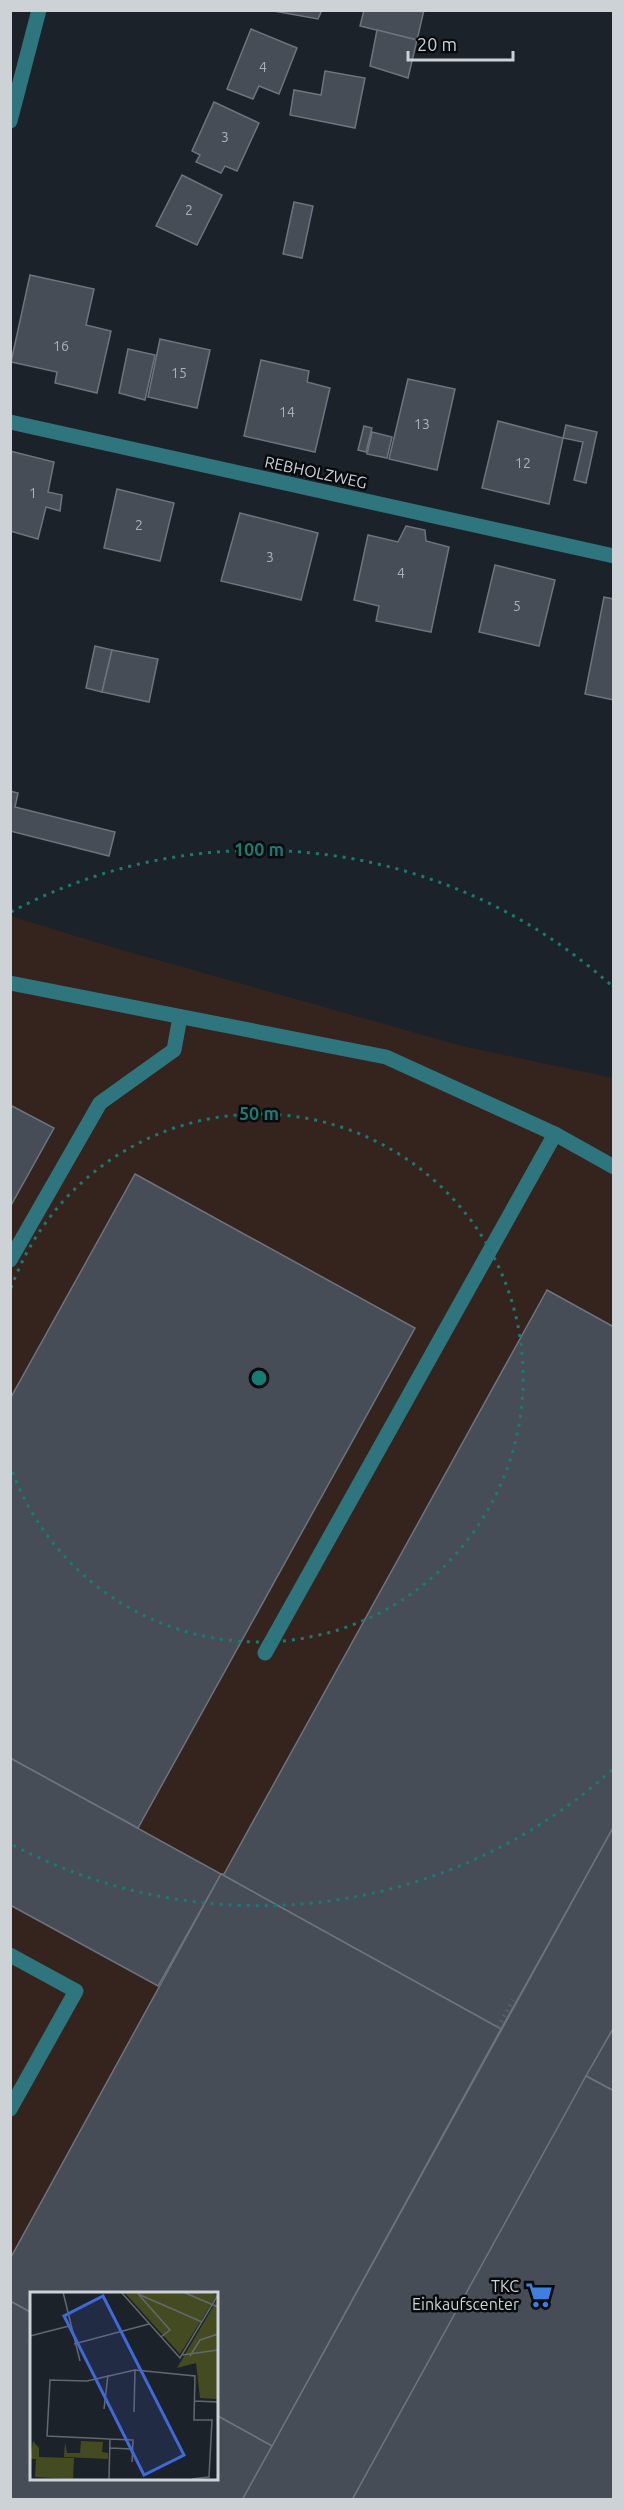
<svg xmlns="http://www.w3.org/2000/svg" width="624" height="2510" viewBox="0 0 624 2510" font-family="Ubuntu,sans-serif">
<style>
.commercial{fill:#35231d;fill-rule:evenodd}
.building{fill:#474d57;stroke:#6c747d;stroke-width:1.5}
.lines{fill:none;stroke-linecap:round;stroke-linejoin:round}
.path{stroke:#5c6168;stroke-width:4;stroke-dasharray:1.5 4.5;stroke-linecap:butt}
.minor{stroke:#2e757e;stroke-width:15}
.ring{fill:none;stroke:#187b73;stroke-width:3;stroke-dasharray:3 6}
.labels{text-anchor:middle;dominant-baseline:central;stroke-width:5;stroke-linejoin:round;paint-order:stroke}
.number-label{font-size:14px;fill:#acb1b7}
.street-label{font-size:16px;fill:#cdd2d7;stroke:#080b0e}
.poi-label{font-size:16px;fill:#cdd2d7;stroke:#080b0e;text-anchor:end}
.inset-road{fill:none;stroke:#63686f;stroke-width:1.5}
.view{fill:#4068d8;fill-opacity:0.15;stroke:#4068d8;stroke-width:3}
.inset-edge{fill:none;stroke:#cdd2d7;stroke-width:3}
.centre{fill:#187b73;stroke:#080b0e;stroke-width:3}
.ring-label{font-size:18px;text-anchor:middle;font-weight:bold;fill:#187b73;stroke:#080b0e;stroke-width:5;stroke-linejoin:round;paint-order:stroke}
</style>
<rect width="100%" height="100%" fill="#1c222a"/>
<!-- commercial -->
<path class="commercial" d="M 10,916 L 122,950 L 462,1046 L 613,1078 L 613,2499 L 11,2499 ZM 32,2294 L 216,2294 L 216,2478 L 32,2478 Z"/>
<!-- building -->
<g class="building">
<path d="M 268,10 L 322,10 L 318,19 Z"/>
<path d="M 364,10 L 424,10 L 417,40 L 360,26 Z"/>
<path d="M 251,29 L 297,48 L 279,94 L 259,86 L 253,99 L 227,89 Z"/>
<path d="M 377,30 L 417,40 L 408,78 L 370,66 Z"/>
<path d="M 325,71 L 365,78 L 355,128 L 290,115 L 294,90 L 321,95 Z"/>
<path d="M 214,102 L 259,123 L 237,171 L 225,166 L 221,173 L 196,162 L 200,155 L 192,151 Z"/>
<path d="M 182,175 L 222,195 L 197,245 L 156,226 Z"/>
<path d="M 294,202 L 313,206 L 302,258 L 283,254 Z"/>
<path d="M 30,275 L 94,289 L 86,325 L 111,331 L 97,393 L 55,383 L 57,372 L 11,362 Z"/>
<path d="M 160,339 L 210,350 L 197,408 L 148,397 Z"/>
<path d="M 128,349 L 155,355 L 145,400 L 119,393 Z"/>
<path d="M 261,360 L 309,371 L 307,382 L 330,388 L 315,452 L 244,436 Z"/>
<path d="M 408,379 L 455,389 L 437,470 L 389,459 Z"/>
<path d="M 498,421 L 563,438 L 549,504 L 482,488 Z"/>
<path d="M 566,425 L 597,432 L 586,483 L 574,480 L 583,442 L 563,438 Z"/>
<path d="M 364,426 L 372,428 L 366,452 L 358,450 Z"/>
<path d="M 372,432 L 392,437 L 387,458 L 367,454 Z"/>
<path d="M 10,451 L 54,462 L 48,492 L 62,495 L 60,511 L 46,507 L 38,539 L 10,531 Z"/>
<path d="M 117,489 L 174,503 L 160,561 L 104,548 Z"/>
<path d="M 240,513 L 318,533 L 301,600 L 221,581 Z"/>
<path d="M 406,526 L 425,530 L 426,541 L 449,547 L 431,632 L 376,621 L 379,606 L 354,600 L 368,535 L 398,542 Z"/>
<path d="M 495,565 L 555,580 L 539,646 L 479,632 Z"/>
<path d="M 604,597 L 614,599 L 614,700 L 585,694 Z"/>
<path d="M 95,646 L 112,650 L 102,692 L 86,688 Z"/>
<path d="M 112,650 L 158,659 L 149,702 L 102,692 Z"/>
<path d="M 10,791 L 18,793 L 15,807 L 115,832 L 109,856 L 10,831 Z"/>
<path d="M 10,1105 L 54,1128 L 10,1207 Z"/>
<path d="M 135,1174 L 415,1328 L 138,1828 L 10,1758 L 10,1399 Z"/>
<path d="M 547,1290 L 614,1327 L 614,1826 L 501,2029 L 221,1874 L 224,1874 Z"/>
<path d="M 10,1758 L 221,1874 L 158,1986 L 10,1905 Z"/>
<path d="M 614,1826 L 614,2027 L 352,2500 L 242,2500 Z"/>
<path d="M 221,1874 L 501,2029 L 272,2446 L 216,2415 L 216,2294 L 32,2294 L 32,2313 L 10,2301 L 10,2259 Z"/>
<path d="M 614,2027 L 614,2091 L 586,2076 Z"/>
<path d="M 586,2076 L 614,2091 L 614,2500 L 352,2500 Z"/>
<path d="M 10,2301 L 32,2313 L 32,2478 L 216,2478 L 216,2415 L 272,2446 L 242,2500 L 10,2500 Z"/>
</g>
<g class="lines">
<!-- path -->
<path class="path" d="M 498,2027 L 513,2000"/>
<!-- minor -->
<g class="minor">
<path d="M 10,121 L 39,10"/>
<path d="M 10,422 L 614,556"/>
<path d="M 10,983 L 386,1057 L 555,1134 L 265,1653"/>
<path d="M 555,1134 L 614,1167"/>
<path d="M 10,1260 L 100,1103 L 174,1050 L 180,1017"/>
<path d="M 10,1955 L 76,1991 L 10,2109"/>
</g>
</g>
<!-- distance rings -->
<g class="ring">
<path d="M11 1288A264 264 0 1 1 11 1468"/>
<path d="M612 1770A528 528 0 0 1 11 1844M11 912A528 528 0 0 1 612 986"/>
</g>
<!-- icons -->
<defs>
<symbol id="supermarket-bare" viewBox="-9 -9 18 18"><path d="M-6-5.5h2.5l.6 2H6L4.5 2H-2.5L-4.4-4H-6ZM-1.5 3.2a1.3 1.3 0 1 0 .1 0ZM3 3.2a1.3 1.3 0 1 0 .1 0Z" fill="#3f7fe0" stroke="#080b0e" stroke-width="2.5" paint-order="stroke"/></symbol>
</defs>
<g fill-rule="evenodd">
<use href="#supermarket-bare" x="520" y="2276" width="38" height="38"/>
</g>
<g class="labels">
<!-- number labels -->
<g class="number-label">
<text x="263" y="67">4</text>
<text x="225" y="137">3</text>
<text x="189" y="210">2</text>
<text x="61" y="346">16</text>
<text x="179" y="373">15</text>
<text x="287" y="412">14</text>
<text x="422" y="424">13</text>
<text x="523" y="463">12</text>
<text x="33" y="493">1</text>
<text x="139" y="525">2</text>
<text x="270" y="557">3</text>
<text x="401" y="573">4</text>
<text x="517" y="606">5</text>
</g>
<!-- street labels -->
<g class="street-label">
<text transform="translate(316 472) rotate(12)">REBHOLZWEG</text>
</g>
<!-- poi labels -->
<g class="poi-label">
<text x="519" y="2286">TKC<tspan x="519" dy="18">Einkaufscenter</tspan></text>
</g>
</g>
<!-- overview -->
<g transform="translate(30 2292)">
<rect width="188" height="188" fill="#1c222a"/>
<path d="M 94,0 L 180,0 L 187,3 L 150,62 ZM 187,8 L 187,107 L 170,106 L 166,71 L 147,76 ZM 3,149 L 9,156 L 9,165 L 44,166 L 43,187 L 5,185 L 6,167 L 0,167 ZM 51,149 L 73,150 L 72,160 L 78,161 L 78,167 L 34,165 L 35,150 L 37,161 L 50,161 Z" fill="#454b21"/>
<path class="inset-road" d="M 33,0 L 50,69M 91,0 L 150,66 L 188,3M 153,0 L 188,15M 108,2 L 172,30M 109,3 L 140,38 L 131,45M 0,44 L 39,34M 44,52 L 119,32M 152,63 L 188,58M 160,64 L 170,48 L 188,42M 105,78 L 165,84 L 164,128 L 182,128 L 179,185 L 162,187M 165,109 L 188,110M 74,117 L 78,83M 80,147 L 17,144 L 20,88 L 57,89 L 105,78 L 104,120M 80,156 L 102,157M 79,187 L 80,147 L 103,148 L 102,170"/>
<path class="view" d="M 73,4 L 154,163 L 114,183 L 34,24 Z"/>
<rect width="188" height="188" class="inset-edge"/>
</g>
<circle cx="259" cy="1378" r="9" class="centre"/>
<g class="ring-label">
<text x="259" y="856">100 m</text>
<text x="259" y="1120">50 m</text>
</g>
<!-- border -->
<rect width="624" height="2510" fill="none" stroke="#cdd2d7" stroke-width="24"/>
<!-- scale -->
<path d="M408 51v9h105v-9" fill="none" stroke="#cdd2d7" stroke-width="3"/>
<text x="417" y="51" font-size="18" fill="#cdd2d7" stroke="#080b0e" stroke-width="4.5" paint-order="stroke">20 m</text>
</svg>
